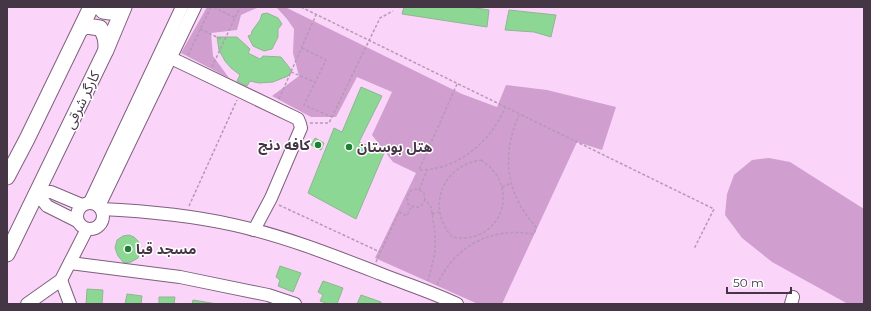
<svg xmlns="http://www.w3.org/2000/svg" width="871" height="311" viewBox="0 0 871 311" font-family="Montserrat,'Noto Sans Arabic',sans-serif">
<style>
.green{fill:#d09ecf}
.building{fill:#8cd793;stroke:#91b593}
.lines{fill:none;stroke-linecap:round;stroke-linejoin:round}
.minor-casing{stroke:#7f5f7e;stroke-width:14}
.major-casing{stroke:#7f5f7e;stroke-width:17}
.path{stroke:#b699b5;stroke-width:1.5;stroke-dasharray:3 2;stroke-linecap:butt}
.minor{stroke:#fff;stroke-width:12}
.major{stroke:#fff;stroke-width:15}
.poi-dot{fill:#1d8033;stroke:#fff;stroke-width:1.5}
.labels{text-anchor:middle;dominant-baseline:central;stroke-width:3;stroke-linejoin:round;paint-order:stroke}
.street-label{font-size:14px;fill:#453645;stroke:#fff}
.poi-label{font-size:14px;font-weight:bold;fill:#453645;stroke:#fff;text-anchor:start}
</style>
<rect width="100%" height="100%" fill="#fad5f9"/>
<!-- green -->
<g class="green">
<path d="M 207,7 L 259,7 L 241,15 L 237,30 L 211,33 L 213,56 L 229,78 L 181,53 Z"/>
<path d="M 266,7 L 285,7 L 462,94 L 497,107 L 506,85 L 547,90 L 616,107 L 602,150 L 577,142 L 502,304 L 478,304 L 375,258 L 416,173 L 393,162 L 372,135 L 392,92 L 357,77 L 336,117 L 311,117 L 272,96 L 299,76 L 293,53 L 294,29 L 287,19 L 277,8 Z"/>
<path d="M 769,158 L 790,162 L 864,209 L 864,303 L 848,304 L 772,262 L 742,238 L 725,215 L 727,194 L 734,175 L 752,160 Z"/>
</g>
<!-- building -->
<g class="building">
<path d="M 404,7 L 470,7 L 489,10 L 487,27 L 402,14 Z"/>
<path d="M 509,10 L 556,15 L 551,37 L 534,32 L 505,30 Z"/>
<path d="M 267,13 L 278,18 L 282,24 L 278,29 L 278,37 L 272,49 L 264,51 L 253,46 L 248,36 L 251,35 L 252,31 L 260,20 L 262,14 Z"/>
<path d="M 217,37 L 237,37 L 250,49 L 248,53 L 260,59 L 263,56 L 281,57 L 292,71 L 288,76 L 273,82 L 259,83 L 250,81 L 247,86 L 237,81 L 240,75 L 231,68 L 225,61 L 219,50 Z"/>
<path d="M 361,87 L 382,96 L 359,142 L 384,153 L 356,219 L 308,193 L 334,128 L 342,132 Z"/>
<path d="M 315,138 L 324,143 L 321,150 L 311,145 Z"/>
<path d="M 129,235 L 134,237 L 139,242 L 140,250 L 138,258 L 131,262 L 124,263 L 118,256 L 115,248 L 117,240 L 123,236 Z"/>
<path d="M 280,266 L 301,273 L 293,292 L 278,286 L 280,280 L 276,277 Z"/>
<path d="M 323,281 L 343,288 L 337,304 L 329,304 L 320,301 L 323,295 L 318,292 Z"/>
<path d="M 87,289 L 103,290 L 102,304 L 86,304 Z"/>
<path d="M 127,294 L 142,296 L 141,304 L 125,304 Z"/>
<path d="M 361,295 L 381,302 L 381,304 L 357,304 Z"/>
<path d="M 159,297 L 175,297 L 174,304 L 159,304 Z"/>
<path d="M 193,300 L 217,304 L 192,304 Z"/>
</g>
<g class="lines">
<defs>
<g id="minor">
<path d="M 171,58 L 298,119 L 300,124 L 301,128 L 271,198 L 254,230"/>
<path d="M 36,192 L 47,206 L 77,221"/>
<path d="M 36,192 L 51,192 L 82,205"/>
<path d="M 90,202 L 182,7"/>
<circle cx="90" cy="216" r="13"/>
<path d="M 99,206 L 195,7"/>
<path d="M 101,209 C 145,211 190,215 234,225 C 284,236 332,255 381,274 C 406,284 432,292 457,304"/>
<path d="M 70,263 L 180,277 L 268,295 L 295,304"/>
<path d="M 61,280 L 70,304"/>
<path d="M 27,304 L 61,280 L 87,229"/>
<path d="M 791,304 L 793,297"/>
</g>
<g id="major">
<path d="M 100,7 L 103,11 L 110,12 L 119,7"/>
<path d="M 81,29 L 86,26 L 100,28 C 106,36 106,41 106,50"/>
<path d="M 7,177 L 27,139 L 91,7"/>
<path d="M 7,254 L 106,50 L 124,7"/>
</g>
</defs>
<!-- minor casing -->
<use href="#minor" class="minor-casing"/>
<!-- major casing -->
<use href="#major" class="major-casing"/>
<!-- path -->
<g class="path">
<path d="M 214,7 L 235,18"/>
<path d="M 301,7 L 714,209 L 694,249"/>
<path d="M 200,29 L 223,40"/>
<path d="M 302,48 L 326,60 L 304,105 L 332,117"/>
<path d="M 188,55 L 211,7"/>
<path d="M 212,67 L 240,7"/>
<path d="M 291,72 L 315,82"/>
<path d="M 457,84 L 419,170 C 458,170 490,142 505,108"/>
<path d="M 279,99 L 316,15"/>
<path d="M 310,123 L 329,123 L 380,18 L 393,11"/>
<path d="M 481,160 C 523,187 501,246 452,237 C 426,207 442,166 481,160 Z"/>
<path d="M 502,187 L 511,183"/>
<path d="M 419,190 L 427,170"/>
<path d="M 425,199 C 423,205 420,208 414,207 L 408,204 L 407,198 L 409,192 C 415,188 419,189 424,193 L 425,199 L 431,207 L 435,233 L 435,254 L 428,281"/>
<path d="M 279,205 L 380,252"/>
<path d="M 189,206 L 237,100"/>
<path d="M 432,214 L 439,212"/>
<path d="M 376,262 L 399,212 L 407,216 L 411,207"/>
<path d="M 437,285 C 455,245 491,227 534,234 L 536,227 C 506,194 501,155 519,115"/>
</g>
<!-- minor -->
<use href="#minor" class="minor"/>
<!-- major -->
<use href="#major" class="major"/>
</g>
<!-- markers -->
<g class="poi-dot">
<circle cx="318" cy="145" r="4"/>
<circle cx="349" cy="147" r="4"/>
<circle cx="128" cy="249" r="4"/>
</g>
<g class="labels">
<!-- street labels -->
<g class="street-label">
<text transform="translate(82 100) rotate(-64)">کارگر شرقی</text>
</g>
<!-- poi labels -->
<g class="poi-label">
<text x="310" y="145" text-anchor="end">کافه دنج</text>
<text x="357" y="147">هتل بوستان</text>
<text x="136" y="249">مسجد قبا</text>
</g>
</g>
<!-- border -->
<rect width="871" height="311" fill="none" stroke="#453645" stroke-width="16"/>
<!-- scale -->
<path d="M727 287v6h64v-6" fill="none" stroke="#453645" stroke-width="2"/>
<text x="733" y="287" font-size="12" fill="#453645" stroke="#ffffff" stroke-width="3" paint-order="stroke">50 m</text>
</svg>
